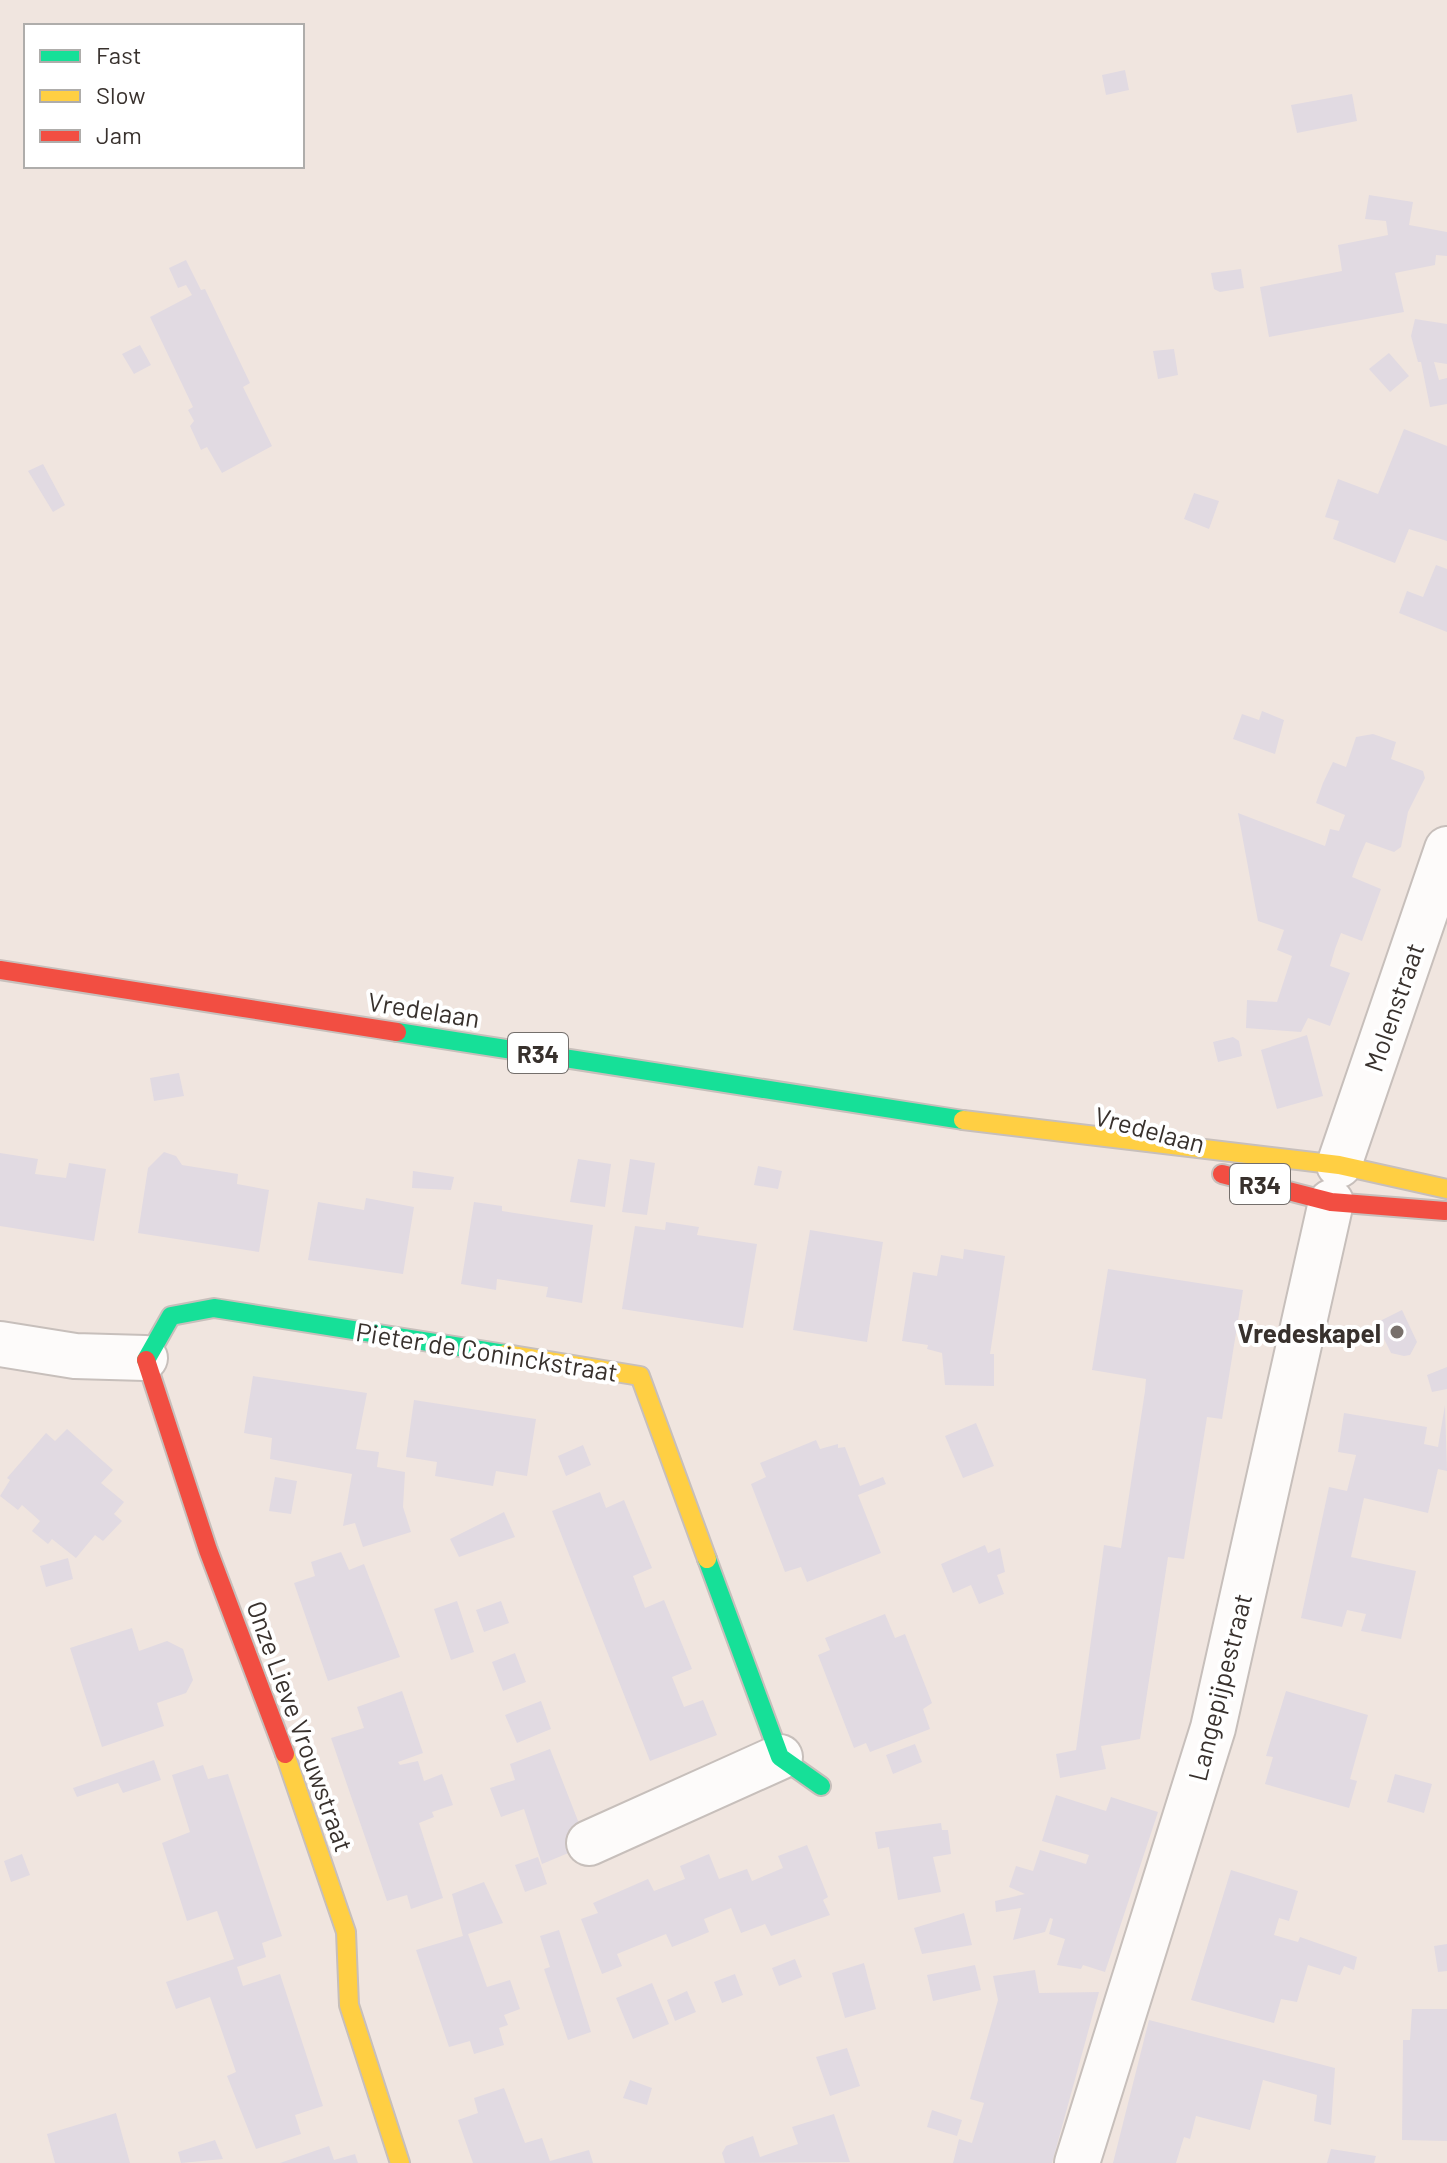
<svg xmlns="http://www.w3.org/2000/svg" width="1447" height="2163" viewBox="0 0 1447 2163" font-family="Barlow,sans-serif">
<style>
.building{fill:#e1dae2}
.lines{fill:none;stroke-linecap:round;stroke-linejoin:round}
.street-casing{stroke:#c7bfbb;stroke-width:48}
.fast-casing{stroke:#c7bfbb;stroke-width:22}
.slow-casing{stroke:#c7bfbb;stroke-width:22}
.jam-casing{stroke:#c7bfbb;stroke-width:22}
.street{stroke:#fdfbfa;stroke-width:44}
.fast{stroke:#16e098;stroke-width:18}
.slow{stroke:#ffcf43;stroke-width:18}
.jam{stroke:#f24e42;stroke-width:18}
.poi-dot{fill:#78706b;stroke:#fff;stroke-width:3}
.labels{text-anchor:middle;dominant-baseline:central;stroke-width:8;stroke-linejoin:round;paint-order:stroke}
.shield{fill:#fff;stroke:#746f6c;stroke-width:2}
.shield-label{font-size:24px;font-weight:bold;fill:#38312d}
.street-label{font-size:26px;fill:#38312d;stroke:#fff}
.poi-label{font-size:26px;font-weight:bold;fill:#38312d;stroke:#fff;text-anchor:end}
</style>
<rect width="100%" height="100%" fill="#f0e5df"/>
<!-- building -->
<g class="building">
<path d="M 1125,70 L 1129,90 L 1106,95 L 1102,75 Z"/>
<path d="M 1352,94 L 1357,121 L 1297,133 L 1291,105 Z"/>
<path d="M 1369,195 L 1413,202 L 1409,225 L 1447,232 L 1447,256 L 1436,255 L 1435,265 L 1395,273 L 1404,312 L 1269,337 L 1260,287 L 1342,271 L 1338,245 L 1388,235 L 1386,221 L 1365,219 Z"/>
<path d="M 186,260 L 201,290 L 205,289 L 250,383 L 243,387 L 272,446 L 222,473 L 207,447 L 201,450 L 190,426 L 194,421 L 188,410 L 193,407 L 150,317 L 192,295 L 186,285 L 178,288 L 169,268 Z"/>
<path d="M 1241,269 L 1244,288 L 1220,292 L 1214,289 L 1211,273 Z"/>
<path d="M 1415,319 L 1447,324 L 1447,364 L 1434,362 L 1439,380 L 1447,378 L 1447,404 L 1430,407 L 1421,362 L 1418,362 L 1411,336 Z"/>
<path d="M 140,345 L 151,365 L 134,374 L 122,354 Z"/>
<path d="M 1174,349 L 1178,375 L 1158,379 L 1153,351 Z"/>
<path d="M 1389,353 L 1409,376 L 1390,392 L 1369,369 Z"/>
<path d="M 1404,429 L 1447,446 L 1447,541 L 1409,529 L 1395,563 L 1333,539 L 1339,521 L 1325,517 L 1338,479 L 1378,494 Z"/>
<path d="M 43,464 L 65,505 L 53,512 L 28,471 Z"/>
<path d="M 1194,493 L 1219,501 L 1209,529 L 1184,519 Z"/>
<path d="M 1436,565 L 1447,569 L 1447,632 L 1399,613 L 1407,591 L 1423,597 Z"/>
<path d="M 1262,711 L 1284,720 L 1275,754 L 1233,739 L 1242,714 L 1259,720 Z"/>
<path d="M 1373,734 L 1396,742 L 1391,759 L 1423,771 L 1425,778 L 1408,812 L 1401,847 L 1394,852 L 1366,842 L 1359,858 L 1352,877 L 1381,889 L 1362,941 L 1341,933 L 1335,949 L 1330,966 L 1350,973 L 1330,1026 L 1308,1018 L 1301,1032 L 1246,1028 L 1247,1000 L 1277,1002 L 1292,956 L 1277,950 L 1284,930 L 1258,921 L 1238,813 L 1325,846 L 1330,829 L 1339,831 L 1345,815 L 1316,803 L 1323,783 L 1333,762 L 1346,767 L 1356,737 Z"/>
<path d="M 1307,1035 L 1323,1096 L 1277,1109 L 1261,1050 Z"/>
<path d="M 1233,1037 L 1239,1041 L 1242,1056 L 1218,1062 L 1213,1042 Z"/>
<path d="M 179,1073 L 184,1096 L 154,1101 L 150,1078 Z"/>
<path d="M 164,1152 L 176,1156 L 182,1165 L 238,1174 L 237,1184 L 269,1190 L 259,1252 L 138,1233 L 148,1168 Z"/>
<path d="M 0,1153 L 38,1159 L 35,1174 L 66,1178 L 69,1163 L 106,1169 L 94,1241 L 0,1226 Z"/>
<path d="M 578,1159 L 611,1164 L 605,1207 L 570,1202 Z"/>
<path d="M 630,1159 L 655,1163 L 647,1215 L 622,1212 Z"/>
<path d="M 758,1166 L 782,1171 L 778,1189 L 754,1185 Z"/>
<path d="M 413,1171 L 454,1177 L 451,1190 L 412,1188 Z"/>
<path d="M 366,1198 L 414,1207 L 403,1274 L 308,1260 L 318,1202 L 364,1210 Z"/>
<path d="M 474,1202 L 502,1206 L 502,1211 L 593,1225 L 582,1303 L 546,1297 L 548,1287 L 497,1279 L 496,1290 L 461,1284 Z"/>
<path d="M 666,1222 L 699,1227 L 697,1235 L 757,1244 L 743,1328 L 622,1309 L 635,1226 L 665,1230 Z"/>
<path d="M 810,1230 L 883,1242 L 867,1342 L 793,1330 Z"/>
<path d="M 964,1249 L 1005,1256 L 990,1354 L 994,1354 L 994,1386 L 945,1385 L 942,1353 L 927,1349 L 928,1345 L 902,1341 L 913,1272 L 937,1276 L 941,1255 L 963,1259 Z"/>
<path d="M 1108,1269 L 1243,1290 L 1222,1419 L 1207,1417 L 1184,1559 L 1168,1557 L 1140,1739 L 1101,1746 L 1106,1769 L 1060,1778 L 1056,1754 L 1076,1750 L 1104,1545 L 1121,1548 L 1145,1391 L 1146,1379 L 1092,1370 Z"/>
<path d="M 1402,1310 L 1417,1342 L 1410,1355 L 1404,1356 L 1391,1353 L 1376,1323 Z"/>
<path d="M 1447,1367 L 1447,1389 L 1432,1392 L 1427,1375 Z"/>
<path d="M 253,1376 L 367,1393 L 356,1449 L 379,1452 L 377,1467 L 405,1472 L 403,1507 L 411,1532 L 363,1547 L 355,1523 L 343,1526 L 352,1474 L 270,1459 L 272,1438 L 244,1433 Z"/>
<path d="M 414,1400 L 536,1419 L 527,1476 L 496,1471 L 493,1486 L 435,1476 L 437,1462 L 406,1457 Z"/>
<path d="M 1445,1405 L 1447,1471 L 1438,1469 L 1428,1513 L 1364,1498 L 1351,1557 L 1416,1571 L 1401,1639 L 1361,1631 L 1366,1614 L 1347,1610 L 1342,1627 L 1301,1618 L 1329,1487 L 1347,1491 L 1356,1455 L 1338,1452 L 1344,1413 L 1427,1427 L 1424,1444 L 1438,1447 Z"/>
<path d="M 976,1423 L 994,1466 L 963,1478 L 945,1436 Z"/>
<path d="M 67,1429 L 113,1470 L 101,1483 L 124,1502 L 114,1514 L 122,1521 L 103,1541 L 95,1535 L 76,1558 L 52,1539 L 48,1544 L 32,1531 L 40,1521 L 22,1505 L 18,1510 L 0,1496 L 10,1480 L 7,1478 L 46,1433 L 55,1441 Z"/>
<path d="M 816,1440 L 820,1449 L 838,1444 L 838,1448 L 845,1447 L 860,1486 L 883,1477 L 886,1484 L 858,1495 L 881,1553 L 807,1582 L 801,1567 L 785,1572 L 751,1484 L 766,1477 L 760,1463 Z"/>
<path d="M 583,1445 L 591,1465 L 566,1476 L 558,1456 Z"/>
<path d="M 275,1477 L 297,1481 L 291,1514 L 269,1511 Z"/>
<path d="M 600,1492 L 606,1508 L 624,1500 L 652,1568 L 633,1576 L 645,1608 L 664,1600 L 692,1669 L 672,1677 L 684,1707 L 703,1700 L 717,1735 L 650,1761 L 552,1511 Z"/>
<path d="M 504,1512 L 515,1537 L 459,1557 L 450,1539 Z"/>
<path d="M 985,1545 L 988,1553 L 1000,1548 L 1005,1572 L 997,1575 L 1004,1594 L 979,1604 L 971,1585 L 953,1593 L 941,1564 Z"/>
<path d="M 341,1552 L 349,1570 L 364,1564 L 400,1657 L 328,1681 L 294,1583 L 315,1576 L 311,1562 Z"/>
<path d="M 68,1558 L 73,1579 L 46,1587 L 40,1566 Z"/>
<path d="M 457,1601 L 474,1652 L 451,1660 L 434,1609 Z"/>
<path d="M 501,1601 L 509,1623 L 484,1632 L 476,1610 Z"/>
<path d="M 885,1614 L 895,1638 L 905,1634 L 932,1703 L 923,1709 L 930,1729 L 870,1752 L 866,1743 L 854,1748 L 818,1655 L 830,1650 L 825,1638 Z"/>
<path d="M 132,1628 L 139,1651 L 167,1641 L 183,1649 L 193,1680 L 186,1693 L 157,1703 L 164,1726 L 102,1747 L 70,1648 Z"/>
<path d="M 515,1653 L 526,1682 L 503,1691 L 492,1662 Z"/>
<path d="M 402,1691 L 423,1753 L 398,1762 L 400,1765 L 418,1761 L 424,1781 L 442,1774 L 453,1805 L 432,1812 L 434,1817 L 419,1823 L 443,1898 L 411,1909 L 407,1895 L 387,1901 L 331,1738 L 364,1728 L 357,1707 Z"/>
<path d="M 1286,1691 L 1368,1715 L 1350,1779 L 1357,1781 L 1349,1808 L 1265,1784 L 1273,1757 L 1266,1756 Z"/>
<path d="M 541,1701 L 551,1729 L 517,1743 L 505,1715 Z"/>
<path d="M 915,1744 L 922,1762 L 893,1774 L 886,1755 Z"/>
<path d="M 550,1749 L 580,1826 L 570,1830 L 578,1849 L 542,1864 L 524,1809 L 501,1817 L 490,1788 L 515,1780 L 510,1764 Z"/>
<path d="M 154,1760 L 161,1780 L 123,1793 L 118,1783 L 77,1797 L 73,1788 Z"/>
<path d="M 203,1765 L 208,1779 L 228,1774 L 282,1936 L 262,1943 L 266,1957 L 237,1967 L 243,1986 L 280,1974 L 323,2106 L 295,2115 L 301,2134 L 256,2149 L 227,2076 L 236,2072 L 210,1997 L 176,2009 L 166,1982 L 234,1959 L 217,1911 L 187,1921 L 162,1843 L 190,1832 L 172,1775 Z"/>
<path d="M 1395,1774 L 1432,1784 L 1424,1813 L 1387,1802 Z"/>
<path d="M 1056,1795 L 1106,1811 L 1111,1797 L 1158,1812 L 1105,1972 L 1083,1965 L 1081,1969 L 1057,1965 L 1065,1939 L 1049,1934 L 1053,1919 L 1050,1918 L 1045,1932 L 1013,1940 L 1021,1908 L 996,1912 L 995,1901 L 1025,1894 L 1009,1887 L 1016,1866 L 1033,1871 L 1040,1850 L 1086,1864 L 1089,1855 L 1042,1841 Z"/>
<path d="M 941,1823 L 942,1830 L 948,1830 L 951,1854 L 933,1857 L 941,1892 L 898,1900 L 889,1847 L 878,1849 L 875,1832 Z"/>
<path d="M 807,1845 L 828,1897 L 823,1900 L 830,1915 L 771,1936 L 765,1924 L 741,1933 L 731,1908 L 704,1919 L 709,1932 L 690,1940 L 672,1947 L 666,1934 L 617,1954 L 622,1966 L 602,1974 L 581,1919 L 598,1913 L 593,1903 L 648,1879 L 654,1891 L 685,1879 L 680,1866 L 709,1854 L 719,1879 L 747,1869 L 752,1881 L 783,1868 L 778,1856 Z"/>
<path d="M 22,1854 L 30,1875 L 11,1882 L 4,1861 Z"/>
<path d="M 538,1857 L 547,1884 L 525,1892 L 515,1865 Z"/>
<path d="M 1231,1870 L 1298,1891 L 1289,1921 L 1279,1918 L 1274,1935 L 1298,1942 L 1300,1937 L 1357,1957 L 1354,1970 L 1344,1966 L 1340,1975 L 1308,1965 L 1297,2002 L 1281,1999 L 1274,2023 L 1191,2000 Z"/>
<path d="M 484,1882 L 503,1923 L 468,1934 L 487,1987 L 510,1980 L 520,2009 L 504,2015 L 508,2025 L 499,2028 L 504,2045 L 474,2054 L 470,2041 L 449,2047 L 416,1950 L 463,1936 L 452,1894 Z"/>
<path d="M 964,1913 L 972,1945 L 922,1954 L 914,1928 Z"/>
<path d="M 559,1930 L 591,2032 L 568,2040 L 544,1969 L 550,1967 L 540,1936 Z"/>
<path d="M 1447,1944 L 1447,1971 L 1438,1972 L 1434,1946 Z"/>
<path d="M 795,1959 L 802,1977 L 779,1986 L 772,1968 Z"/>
<path d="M 864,1963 L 876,2009 L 845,2018 L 832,1973 Z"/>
<path d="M 975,1965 L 981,1990 L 933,2001 L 927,1975 Z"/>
<path d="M 1035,1970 L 1039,1993 L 1099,1992 L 1052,2163 L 953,2163 L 959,2139 L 972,2143 L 984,2103 L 970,2099 L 998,2000 L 993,1976 Z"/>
<path d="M 735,1974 L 743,1995 L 722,2003 L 714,1982 Z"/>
<path d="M 652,1983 L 669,2024 L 633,2039 L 616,1998 Z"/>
<path d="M 687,1991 L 696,2012 L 675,2021 L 667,2000 Z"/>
<path d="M 1412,2009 L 1447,2009 L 1447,2141 L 1402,2140 L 1403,2040 L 1410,2040 Z"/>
<path d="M 1149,2020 L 1335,2068 L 1331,2125 L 1314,2121 L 1317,2095 L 1263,2080 L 1250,2130 L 1196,2116 L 1190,2139 L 1184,2137 L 1176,2163 L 1113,2163 Z"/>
<path d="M 847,2048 L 860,2086 L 830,2096 L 816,2057 Z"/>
<path d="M 630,2080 L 652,2088 L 647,2105 L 623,2098 Z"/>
<path d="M 504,2088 L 525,2143 L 542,2138 L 550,2161 L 589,2150 L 593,2163 L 473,2163 L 458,2120 L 478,2113 L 474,2098 Z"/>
<path d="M 932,2110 L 962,2120 L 957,2136 L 927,2127 Z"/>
<path d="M 116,2113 L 130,2163 L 55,2163 L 47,2134 Z"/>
<path d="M 834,2114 L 850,2162 L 725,2163 L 722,2153 L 726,2146 L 753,2136 L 760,2157 L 798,2144 L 792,2127 Z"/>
<path d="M 215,2140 L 223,2159 L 181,2163 L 178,2152 Z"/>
<path d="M 329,2146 L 334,2160 L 355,2154 L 358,2163 L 280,2163 Z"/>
<path d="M 1331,2149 L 1376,2156 L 1374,2163 L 1327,2163 Z"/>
</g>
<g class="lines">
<defs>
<g id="street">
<path d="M 1339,1165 L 1447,849"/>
<path d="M 0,1344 L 75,1356 L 145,1358"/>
<path d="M 589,1843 L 780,1757"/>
<path d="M 1077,2163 L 1213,1728 L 1331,1202"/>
</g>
<g id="fast">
<path d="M 397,1032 L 963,1120"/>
<path d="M 146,1360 L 171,1316 L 214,1308 L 505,1354"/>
<path d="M 707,1559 L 780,1757 L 821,1786"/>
</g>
<g id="slow">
<path d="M 963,1120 L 1339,1165 L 1447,1189"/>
<path d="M 505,1354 L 640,1376 L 707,1559"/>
<path d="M 285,1754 L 346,1932 L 349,2005 L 400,2163"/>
</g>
<g id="jam">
<path d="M 0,970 L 397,1032"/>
<path d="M 1222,1174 L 1331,1202 L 1445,1211"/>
<path d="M 146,1360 L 208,1550 L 285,1754"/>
</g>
</defs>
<!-- street casing -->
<use href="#street" class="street-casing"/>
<!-- fast casing -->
<use href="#fast" class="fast-casing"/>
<!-- slow casing -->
<use href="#slow" class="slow-casing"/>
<!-- jam casing -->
<use href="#jam" class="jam-casing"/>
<!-- street -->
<use href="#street" class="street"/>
<!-- fast -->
<use href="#fast" class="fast"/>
<!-- slow -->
<use href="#slow" class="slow"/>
<!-- jam -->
<use href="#jam" class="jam"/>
</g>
<!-- markers -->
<circle class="poi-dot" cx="1397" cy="1332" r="8"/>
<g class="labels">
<!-- shield labels -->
<g class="shield">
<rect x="508" y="1033" width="60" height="40" rx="6"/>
<rect x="1230" y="1164" width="60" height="40" rx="6"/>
</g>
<g class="shield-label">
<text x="538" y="1053">R34</text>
<text x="1260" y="1184">R34</text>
</g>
<!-- street labels -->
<g class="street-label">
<text transform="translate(1393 1007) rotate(-71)">Molenstraat</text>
<text transform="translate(424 1009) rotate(9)">Vredelaan</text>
<text transform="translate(1150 1129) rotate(15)">Vredelaan</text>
<text transform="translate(487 1351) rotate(9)">Pieter de Coninckstraat</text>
<text transform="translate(1219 1687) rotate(-76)">Langepijpestraat</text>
<text transform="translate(301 1726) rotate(70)">Onze Lieve Vrouwstraat</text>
</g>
<!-- poi labels -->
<g class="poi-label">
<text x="1381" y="1332">Vredeskapel</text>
</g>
</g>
<!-- legend -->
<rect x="24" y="24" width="280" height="144" fill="#ffffff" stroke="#afadab" stroke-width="2"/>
<rect x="40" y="50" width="40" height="12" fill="#16e098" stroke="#afadab" stroke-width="2"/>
<text x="96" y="64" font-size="24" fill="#38312d">Fast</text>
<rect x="40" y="90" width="40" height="12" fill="#ffcf43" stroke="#afadab" stroke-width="2"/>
<text x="96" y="104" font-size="24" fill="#38312d">Slow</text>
<rect x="40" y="130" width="40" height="12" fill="#f24e42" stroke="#afadab" stroke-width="2"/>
<text x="96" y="144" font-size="24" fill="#38312d">Jam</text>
</svg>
